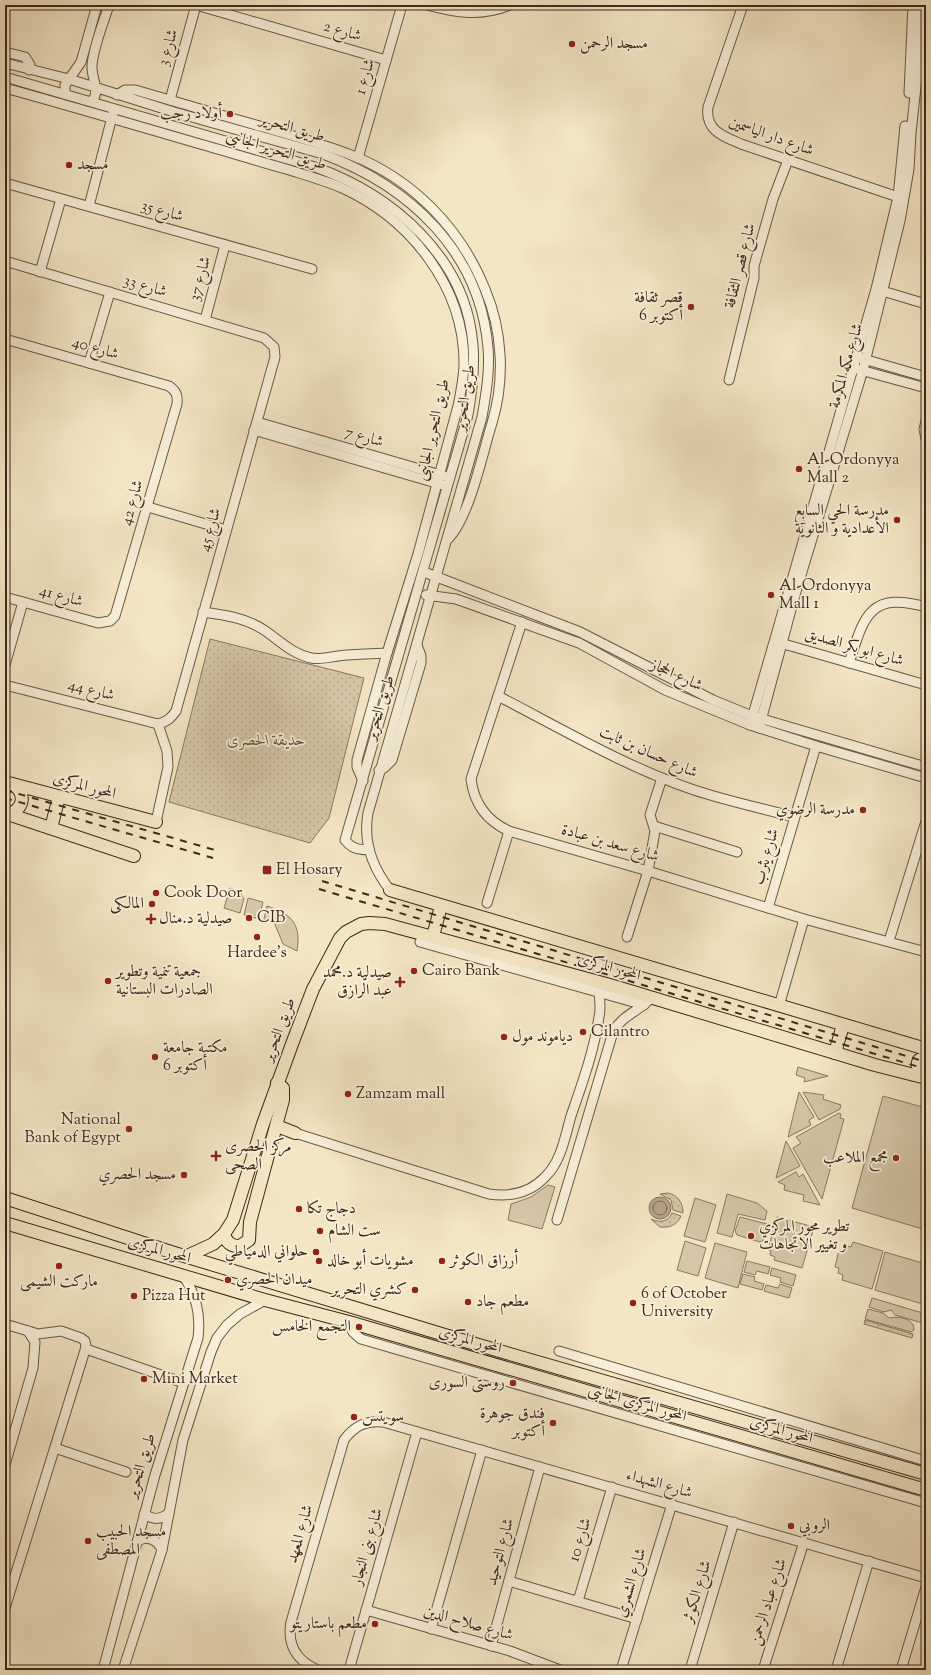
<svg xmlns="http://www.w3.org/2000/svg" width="931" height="1675" viewBox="0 0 931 1675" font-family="'Sorts Mill Goudy',Amiri,serif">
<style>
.grass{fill:url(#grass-dots);stroke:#8a7761}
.garden{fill:#d4c6a7;stroke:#8a7761}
.water{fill:#b6a58b;stroke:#86735e}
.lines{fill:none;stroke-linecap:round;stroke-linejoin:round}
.shore{stroke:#7a6653;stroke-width:1}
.minor-casing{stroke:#6c5845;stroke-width:11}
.major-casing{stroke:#3f281b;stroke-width:14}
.minor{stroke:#f7efd9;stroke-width:9}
.major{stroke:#f3e6c4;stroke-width:12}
.rail{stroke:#3f281b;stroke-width:2;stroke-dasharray:7 7;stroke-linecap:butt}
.poi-dot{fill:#8f2418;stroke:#f7efd9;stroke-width:1.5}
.labels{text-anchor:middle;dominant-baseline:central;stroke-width:3.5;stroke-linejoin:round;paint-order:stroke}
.street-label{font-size:16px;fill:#3f281b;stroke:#f7efd9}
.poi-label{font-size:16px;fill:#3f281b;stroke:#f7efd9;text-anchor:start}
.park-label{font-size:16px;font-style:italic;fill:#64503e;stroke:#f7efd9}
</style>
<defs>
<pattern id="grass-dots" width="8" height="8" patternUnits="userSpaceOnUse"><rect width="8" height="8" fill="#d4c6a7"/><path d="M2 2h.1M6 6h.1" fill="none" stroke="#b7aa8f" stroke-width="1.8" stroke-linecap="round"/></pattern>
</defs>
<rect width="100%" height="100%" fill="#f3e6c4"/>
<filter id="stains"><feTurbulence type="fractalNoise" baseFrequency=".005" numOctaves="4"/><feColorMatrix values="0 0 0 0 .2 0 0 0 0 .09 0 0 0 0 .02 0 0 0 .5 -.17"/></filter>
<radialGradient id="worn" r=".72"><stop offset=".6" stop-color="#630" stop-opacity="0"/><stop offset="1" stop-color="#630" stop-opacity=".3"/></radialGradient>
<!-- grass -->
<g class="grass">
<path d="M 210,639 L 364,678 L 329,818 L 310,843 L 169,802 Z"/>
<path d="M 668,1193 C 678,1195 683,1203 683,1213 L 673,1210 L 671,1200 L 660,1194 Z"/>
<path d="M 672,1213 L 681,1216 C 677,1225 670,1228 660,1227 L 651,1219 C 660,1223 668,1222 672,1213 Z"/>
<path d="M 865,1320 L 913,1334 L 912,1338 L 864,1324 Z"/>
</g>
<!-- garden -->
<g class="garden">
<path d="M 230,888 L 239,891 L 244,899 L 240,913 L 224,908 Z"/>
<path d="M 248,898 L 263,902 L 259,919 L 244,915 Z"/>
<path d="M 267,906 C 293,915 301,924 297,951 L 283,944 L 274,922 L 264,919 Z"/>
<path d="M 798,1067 L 828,1076 L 804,1082 L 805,1078 L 796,1075 Z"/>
<path d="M 799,1092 L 814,1117 L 809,1120 L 811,1125 L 788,1137 Z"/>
<path d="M 803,1092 L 824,1095 L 823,1099 L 841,1105 L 840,1109 L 819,1120 Z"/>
<path d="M 883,1096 L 926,1108 L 926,1230 L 852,1208 Z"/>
<path d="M 839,1113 L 841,1114 L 840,1118 L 844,1119 L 822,1199 L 793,1148 L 801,1143 L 796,1137 Z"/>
<path d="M 786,1141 L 800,1166 L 776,1178 Z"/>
<path d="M 796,1172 L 799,1177 L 803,1174 L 820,1205 L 803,1201 L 804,1195 L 784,1190 L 785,1185 L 778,1182 Z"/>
<path d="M 548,1185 L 555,1187 L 542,1229 L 508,1220 L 511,1204 L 531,1197 Z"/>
<path d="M 727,1194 L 757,1203 L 767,1211 L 765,1220 L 738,1214 L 732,1237 L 717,1233 Z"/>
<path d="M 695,1198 L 716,1205 L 705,1242 L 684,1236 Z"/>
<path d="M 740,1217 L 767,1224 L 764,1240 L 760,1242 L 737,1235 L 735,1231 Z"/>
<path d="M 777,1217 L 814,1227 L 802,1268 L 774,1260 L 775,1257 L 770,1255 L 771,1251 L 768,1250 Z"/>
<path d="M 685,1241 L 706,1248 L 698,1276 L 677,1270 Z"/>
<path d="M 853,1242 L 883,1251 L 872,1289 L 842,1280 L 843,1275 L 838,1273 L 839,1268 L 835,1267 L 839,1250 L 844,1251 L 846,1246 L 851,1247 Z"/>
<path d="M 715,1243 L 747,1252 L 738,1288 L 705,1278 Z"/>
<path d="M 885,1252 L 926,1264 L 926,1305 L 875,1290 Z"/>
<path d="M 747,1261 L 770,1267 L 768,1274 L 757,1271 L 755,1275 L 744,1272 Z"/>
<path d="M 772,1268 L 796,1275 L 793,1286 L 780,1282 L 781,1278 L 770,1275 Z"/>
<path d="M 743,1274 L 755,1277 L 754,1281 L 764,1284 L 762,1290 L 740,1284 Z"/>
<path d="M 780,1284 L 792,1288 L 789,1298 L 764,1291 L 766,1285 L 778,1288 Z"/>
<path d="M 872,1298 L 926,1314 L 926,1324 L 895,1315 L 891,1310 L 884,1312 L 869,1307 Z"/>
<path d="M 868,1309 L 883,1313 L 889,1318 C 897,1316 915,1318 914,1330 L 911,1332 L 865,1319 Z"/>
</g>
<!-- water -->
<circle class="water" cx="660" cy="1208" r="11"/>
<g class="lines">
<!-- shore -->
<circle class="shore" cx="660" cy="1208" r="7"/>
<defs>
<g id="minor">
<path d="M 196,5 L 386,60"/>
<path d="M 427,5 C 456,13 481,17 510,5"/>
<path d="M 743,5 L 708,107 C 705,130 722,136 741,144 L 898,197"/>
<path d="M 5,52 L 25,57 L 30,65 L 29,70"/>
<path d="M 5,63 L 69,79 L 174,112 L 323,154 C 409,186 480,251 488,348 C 490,371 486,394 482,417 L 368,813 C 363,841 372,867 390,890"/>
<path d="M 5,77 L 315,167 C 393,195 466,257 473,345 C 475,369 472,392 468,415 L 345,840 C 351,848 359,851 369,849"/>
<path d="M 5,88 C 70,106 135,125 200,144 C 229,152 257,161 286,169 C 305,175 324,180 342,188 C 410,219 464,286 464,363 C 464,377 461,391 458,406 L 418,554 L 387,653 L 357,760 L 357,767 L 363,781"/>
<path d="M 909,93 L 913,5"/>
<path d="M 65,94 L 65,85 L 81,62 L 97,5"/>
<path d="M 117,95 L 125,90 L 135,90 C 177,102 220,115 263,127 C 293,136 323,144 351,155 C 413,179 461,229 485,289 C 503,332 505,380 492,423 C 482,455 470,515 449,538"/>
<path d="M 170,100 L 196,5"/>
<path d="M 92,101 C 101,91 91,78 92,65 C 94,45 103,24 109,5"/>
<path d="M 358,158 L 402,5"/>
<path d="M 5,183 L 312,269"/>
<path d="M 89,206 L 113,113"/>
<path d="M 5,261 L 264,338 L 274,347 L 275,357 L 176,711 C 171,718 167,722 158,724 L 5,685"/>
<path d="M 40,272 L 61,199"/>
<path d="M 879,290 L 926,304"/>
<path d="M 205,320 L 225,245"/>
<path d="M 5,339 L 169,386 C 176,391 178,395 177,404 L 115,616 L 110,621 L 98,623 L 5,597"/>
<path d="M 860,358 L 926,377"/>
<path d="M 89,363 L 110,292"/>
<path d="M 857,369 L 926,388"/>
<path d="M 729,380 L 754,278 L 754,266 L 773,199 L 788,160"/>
<path d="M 926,421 L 924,429 L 926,439"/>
<path d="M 257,422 L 444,476"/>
<path d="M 254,430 L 443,485"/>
<path d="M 148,507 L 226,530"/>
<path d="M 424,572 L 580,632 L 713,700 L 752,716 L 926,767"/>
<path d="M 426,595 L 456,599 L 579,643 L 665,690 L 750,725 L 816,746 L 926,778"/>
<path d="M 203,612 C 225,615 246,618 264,630 C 279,640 292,654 311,658 C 321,660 329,657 338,656 C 354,654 371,654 387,653"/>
<path d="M 522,622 L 471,779 C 474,804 487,821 509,831 L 648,871 L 804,919 L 926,952"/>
<path d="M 777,642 L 926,685"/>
<path d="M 849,663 C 864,616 870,591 926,607"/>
<path d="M 5,665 L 23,602"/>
<path d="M 498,696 C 562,729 626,767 694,790 C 727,801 761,808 794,817"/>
<path d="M 750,725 L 876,289 L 898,197 L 905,126"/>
<path d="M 759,728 L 795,595 L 863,370 L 900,221 L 909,169 L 911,133 L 919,58 L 920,5"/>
<path d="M 379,770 L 384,768 L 392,760 L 421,663 L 421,656 L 417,645"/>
<path d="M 156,822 L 168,767 L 167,751 L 158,724"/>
<path d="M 654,826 L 737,852"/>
<path d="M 487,903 L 509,831"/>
<path d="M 768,908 L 816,746"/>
<path d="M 627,937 L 648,871 L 655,831 L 650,815 L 662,778"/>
<path d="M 889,941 L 926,821"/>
<path d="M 420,942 L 644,1005"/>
<path d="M 779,1006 L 804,919"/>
<path d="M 295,1133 L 489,1194 C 510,1197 530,1193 545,1177 C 561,1162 565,1137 571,1116 C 582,1084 594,1051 599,1017 C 601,1009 600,1001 599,993"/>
<path d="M 557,1220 L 613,1032 C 622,1015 640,1011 652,997"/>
<path d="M 349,1322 L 353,1332 L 361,1339 L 926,1503"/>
<path d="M 5,1324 L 38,1334 L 61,1331 L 81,1338 L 85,1341 L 86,1347 L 5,1608"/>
<path d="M 86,1349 L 184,1383"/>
<path d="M 559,1351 L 926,1461"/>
<path d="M 55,1448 L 126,1472"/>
<path d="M 5,1465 L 33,1368 L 35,1342 L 28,1331"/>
<path d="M 144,1514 C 153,1520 161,1520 169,1513"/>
<path d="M 137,1542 C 146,1534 158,1540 162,1550"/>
<path d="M 509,1581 L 637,1619"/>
<path d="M 578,1601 L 612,1487"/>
<path d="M 366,1610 L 510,1651 L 560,1670"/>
<path d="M 431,1629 L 482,1450"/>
<path d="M 491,1646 L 540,1467"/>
<path d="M 103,1670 L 155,1475 L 198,1338 C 201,1314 196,1295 183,1275"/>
<path d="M 123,1670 L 162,1550 L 183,1440 L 211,1352 L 217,1338 L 227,1325 L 240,1314 L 265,1300"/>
<path d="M 318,1670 C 296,1661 287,1644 291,1622 L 344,1440 C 354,1426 366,1420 383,1422 L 926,1578"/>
<path d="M 349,1670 L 417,1432"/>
<path d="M 621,1670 L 672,1504"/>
<path d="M 690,1670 L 734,1522"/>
<path d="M 763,1670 L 804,1542"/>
<path d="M 836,1670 L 869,1561"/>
<path d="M 901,1670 L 926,1587"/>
</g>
<g id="major">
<path d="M 5,782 L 156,822"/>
<path d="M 5,813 L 134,856"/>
<path d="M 7,814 C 23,811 27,795 14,785"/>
<path d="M 51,828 L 59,797"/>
<path d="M 390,890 L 926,1049"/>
<path d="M 433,936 L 441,906"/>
<path d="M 835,1053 L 843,1025"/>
<path d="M 926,1057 L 919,1060 C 915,1068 920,1071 926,1075"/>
<path d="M 277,1126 L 295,1133"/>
<path d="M 5,1198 L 171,1252 L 458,1339 L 926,1474"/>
<path d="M 5,1223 L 265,1300 L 349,1322 L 926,1490"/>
<path d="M 224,1234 C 226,1242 231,1247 240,1246 L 249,1240 L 250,1222 L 283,1100 L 283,1088 L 277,1083"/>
<path d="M 187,1256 L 213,1244 L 224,1234 L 233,1220 L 263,1124 L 292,1044 L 313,989 L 340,938 L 346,932 L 361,924 L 369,923 L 385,924 L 610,985 L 875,1065 L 926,1078"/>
</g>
</defs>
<!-- minor casing -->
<use href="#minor" class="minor-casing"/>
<!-- major casing -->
<use href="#major" class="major-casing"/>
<!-- minor -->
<use href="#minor" class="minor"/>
<!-- major -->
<use href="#major" class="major"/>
<!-- rail -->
<g class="rail">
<path d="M 5,790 L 215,850"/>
<path d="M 5,798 L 213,858"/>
<path d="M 322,881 L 926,1062"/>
<path d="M 319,889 L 926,1069"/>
</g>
</g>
<!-- markers -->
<g class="poi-dot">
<circle cx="572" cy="44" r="4"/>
<circle cx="230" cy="114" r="4"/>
<circle cx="69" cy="165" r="4"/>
<circle cx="691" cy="307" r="4"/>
<circle cx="799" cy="469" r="4"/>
<circle cx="897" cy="520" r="4"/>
<circle cx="771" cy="595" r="4"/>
<circle cx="863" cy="810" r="4"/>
<rect x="262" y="865" width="10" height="10" rx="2"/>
<circle cx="156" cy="893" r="4"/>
<circle cx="152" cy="904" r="4"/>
<circle cx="249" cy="918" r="4"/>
<path d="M149 913h4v4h4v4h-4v4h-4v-4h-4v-4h4z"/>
<circle cx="257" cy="937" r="4"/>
<circle cx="414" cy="971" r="4"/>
<circle cx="108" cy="981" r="4"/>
<path d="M398 976h4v4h4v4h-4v4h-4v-4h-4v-4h4z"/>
<circle cx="583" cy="1032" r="4"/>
<circle cx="504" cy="1037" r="4"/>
<circle cx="155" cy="1057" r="4"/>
<circle cx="348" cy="1094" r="4"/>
<circle cx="129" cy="1129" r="4"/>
<path d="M214 1150h4v4h4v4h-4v4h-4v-4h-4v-4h4z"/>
<circle cx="896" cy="1158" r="4"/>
<circle cx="184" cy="1175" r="4"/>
<circle cx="299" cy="1209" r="4"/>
<circle cx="320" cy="1231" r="4"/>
<circle cx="751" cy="1236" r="4"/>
<circle cx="316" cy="1252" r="4"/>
<circle cx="319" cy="1261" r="4"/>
<circle cx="442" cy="1261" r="4"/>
<circle cx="59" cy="1266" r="4"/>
<circle cx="228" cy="1280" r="4"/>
<circle cx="415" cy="1290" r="4"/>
<circle cx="134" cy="1296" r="4"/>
<circle cx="468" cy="1302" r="4"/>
<circle cx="633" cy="1303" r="4"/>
<circle cx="359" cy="1327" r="4"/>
<circle cx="144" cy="1379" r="4"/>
<circle cx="513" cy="1383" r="4"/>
<circle cx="354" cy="1417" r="4"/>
<circle cx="553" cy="1423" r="4"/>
<circle cx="791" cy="1526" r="4"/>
<circle cx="88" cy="1541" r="4"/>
<circle cx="375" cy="1624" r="4"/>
</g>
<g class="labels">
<!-- street labels -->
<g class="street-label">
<text transform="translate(342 32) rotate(16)">شارع 2</text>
<text transform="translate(169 48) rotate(-74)">شارع 3</text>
<text transform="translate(366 77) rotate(-74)">شارع 1</text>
<text transform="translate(292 129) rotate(16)">طريق التحرير</text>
<text transform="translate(771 137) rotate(20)">شارع دار الياسمين</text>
<text transform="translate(276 151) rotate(17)">طريق التحرير الجانبى</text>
<text transform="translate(162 212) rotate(16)">شارع 35</text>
<text transform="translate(741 266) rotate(-76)">شارع قصر الثقافة</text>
<text transform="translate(201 279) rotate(-75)">شارع 37</text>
<text transform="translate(145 287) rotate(16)">شارع 33</text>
<text transform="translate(95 349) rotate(16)">شارع 40</text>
<text transform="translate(847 366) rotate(-74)">شارع مكه المكرمة</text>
<text transform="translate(466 398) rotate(-81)">طريق التحرير</text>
<text transform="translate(434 430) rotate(-77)">طريق التحرير الجانبى</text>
<text transform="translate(364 438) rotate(16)">شارع 7</text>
<text transform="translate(133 503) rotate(-74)">شارع 42</text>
<text transform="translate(211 530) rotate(-74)">شارع 45</text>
<text transform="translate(61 597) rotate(16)">شارع 41</text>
<text transform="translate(854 648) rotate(16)">شارع ابو بكر الصديق</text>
<text transform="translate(676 676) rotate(25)">شارع الحجاز</text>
<text transform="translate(91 691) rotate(14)">شارع 44</text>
<text transform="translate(381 708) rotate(-73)">طريق التحرير</text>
<text transform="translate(648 753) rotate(24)">شارع حسان بن ثابت</text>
<text transform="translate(84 787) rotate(15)">المحور المركزى</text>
<text transform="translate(610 844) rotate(16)">شارع سعد بن عبادة</text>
<text transform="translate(767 857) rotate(-74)">شارع يثرب</text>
<text transform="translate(609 968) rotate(16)">المحور المركزى</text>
<text transform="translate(280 1030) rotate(-69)">طريق التحرير</text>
<text transform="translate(159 1251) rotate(16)">المحور المركزى</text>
<text transform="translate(470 1341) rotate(16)">المحور المركزى</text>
<text transform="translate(637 1404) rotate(16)">المحور المركزى الجانبى</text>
<text transform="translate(781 1431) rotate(16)">المحور المركزى</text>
<text transform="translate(142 1466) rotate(-73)">طريق التحرير</text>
<text transform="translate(659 1485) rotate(16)">شارع الشهداء</text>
<text transform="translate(301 1534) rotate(-74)">شارع المعهد</text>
<text transform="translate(581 1540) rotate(-73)">شارع 10</text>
<text transform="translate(368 1547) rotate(-74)">شارع بنى النجار</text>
<text transform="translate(501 1552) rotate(-75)">شارع التوحيد</text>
<text transform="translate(632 1583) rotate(-73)">شارع الشمري</text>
<text transform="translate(698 1592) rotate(-73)">شارع الكوثر</text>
<text transform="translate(769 1602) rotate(-72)">شارع عباد الرحمن</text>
<text transform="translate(468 1624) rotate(16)">شارع صلاح الدين</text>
</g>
<!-- poi labels -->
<g class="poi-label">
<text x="580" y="44">مسجد الرحمن</text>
<text x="222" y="114" text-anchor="end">أولاد رجب</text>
<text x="77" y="165">مسجد</text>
<text x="683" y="298" text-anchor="end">قصر ثقافة<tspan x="683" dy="18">6 أكتوبر</tspan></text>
<text x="807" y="460">Al-Ordonyya<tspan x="807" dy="18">Mall 2</tspan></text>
<text x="889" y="511" text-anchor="end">مدرسة الحي السابع<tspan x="889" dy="18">الأعدادية و الثانوية</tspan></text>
<text x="779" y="586">Al-Ordonyya<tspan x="779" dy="18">Mall 1</tspan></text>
<text x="855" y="810" text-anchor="end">مدرسة الرضوي</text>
<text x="276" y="870">El Hosary</text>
<text x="164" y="893">Cook Door</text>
<text x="144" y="904" text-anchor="end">المالكى</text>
<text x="257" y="918">CIB</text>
<text x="159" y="919">صيدلية د.منال</text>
<text x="257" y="953" text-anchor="middle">Hardee's</text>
<text x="422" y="971">Cairo Bank</text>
<text x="116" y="972">جمعية تنمية وتطوير<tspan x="116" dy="18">الصادرات البستانية</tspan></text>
<text x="392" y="973" text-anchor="end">صيدلية د.محمد<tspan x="392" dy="18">عبد الرازق</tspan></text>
<text x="591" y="1032">Cilantro</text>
<text x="512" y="1037">دياموند مول</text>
<text x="163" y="1048">مكتبة جامعة<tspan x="163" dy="18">6 أكتوبر</tspan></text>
<text x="356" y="1094">Zamzam mall</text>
<text x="121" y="1120" text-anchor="end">National<tspan x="121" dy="18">Bank of Egypt</tspan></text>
<text x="225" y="1147">مركز الحصرى<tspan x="225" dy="18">الصحى</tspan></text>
<text x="888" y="1158" text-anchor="end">مجمع الملاعب</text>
<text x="176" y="1175" text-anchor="end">مسجد الحصري</text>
<text x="307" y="1209">دجاج تكا</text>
<text x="759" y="1227">تطوير محور المركزي<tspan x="759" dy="18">و تغيير الاتجاهات</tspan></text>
<text x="328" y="1231">ست الشام</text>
<text x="308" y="1252" text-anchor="end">حلواني الدمياطي</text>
<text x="327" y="1261">مشويات أبو خالد</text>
<text x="450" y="1261">أرزاق الكوثر</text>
<text x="236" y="1280">ميدان الحصري</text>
<text x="59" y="1282" text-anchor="middle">ماركت الشيمى</text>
<text x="407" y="1290" text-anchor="end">كشري التحرير</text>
<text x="641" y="1294">6 of October<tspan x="641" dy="18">University</tspan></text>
<text x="142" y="1296">Pizza Hut</text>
<text x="476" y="1302">مطعم جاد</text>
<text x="351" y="1327" text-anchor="end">التجمع الخامس</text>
<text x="152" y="1379">Mini Market</text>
<text x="505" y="1383" text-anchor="end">روستى السورى</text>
<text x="545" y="1414" text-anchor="end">فندق جوهرة<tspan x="545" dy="18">أكتوبر</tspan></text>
<text x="362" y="1417">سويتس</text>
<text x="799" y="1526">الروبي</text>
<text x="96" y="1532">مسجد الحبيب<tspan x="96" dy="18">المصطفى</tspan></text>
<text x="367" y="1624" text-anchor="end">مطعم باستاريتو</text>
</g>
<!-- park labels -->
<g class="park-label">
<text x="266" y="741">حديقة الحصرى</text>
</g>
</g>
<!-- margin -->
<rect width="931" height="1675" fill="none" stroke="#f3e6c4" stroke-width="20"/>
<rect x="6" y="6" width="919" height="1663" fill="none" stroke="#3f281b" stroke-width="2"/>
<rect x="10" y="10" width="911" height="1655" fill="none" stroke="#3f281b"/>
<rect width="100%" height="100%" filter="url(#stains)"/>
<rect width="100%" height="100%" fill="url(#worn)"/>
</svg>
